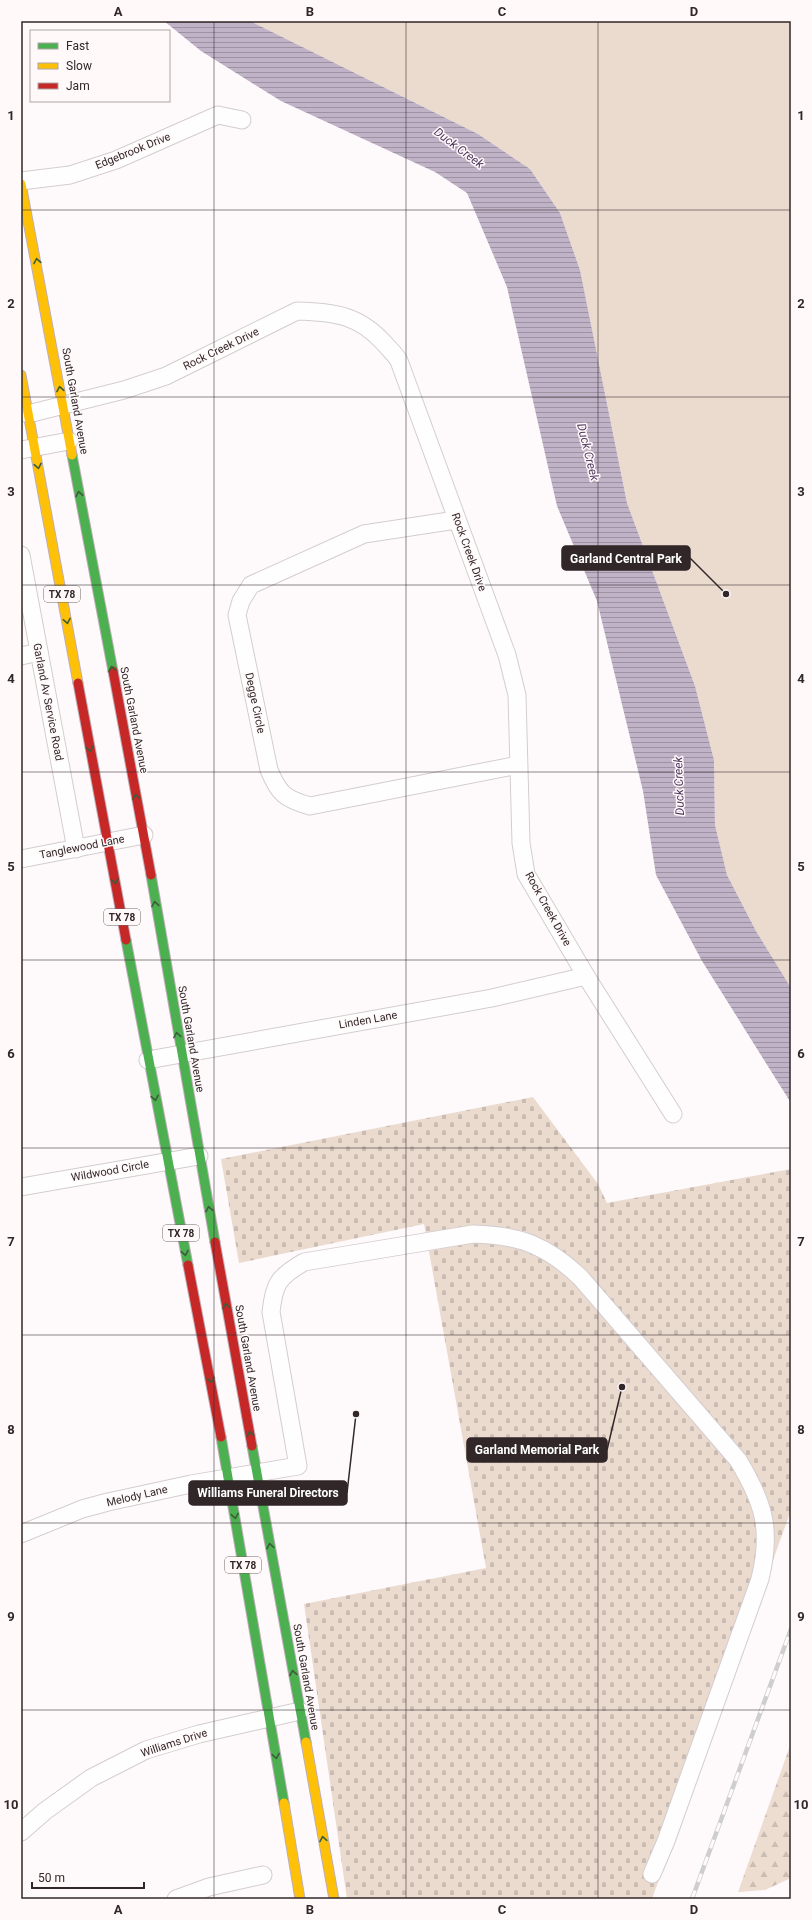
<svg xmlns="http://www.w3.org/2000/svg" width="812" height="1920" viewBox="0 0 812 1920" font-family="Roboto,sans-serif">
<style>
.forest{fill:url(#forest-firs)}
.cemetery{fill:url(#cemetery-stones)}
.green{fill:#ebdbcf}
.water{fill:url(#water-rules)}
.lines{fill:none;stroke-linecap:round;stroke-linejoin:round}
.street-casing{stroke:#d4cdcf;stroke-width:19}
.fast-casing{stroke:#beaeb8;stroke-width:11}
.slow-casing{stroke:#beaeb8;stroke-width:11}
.jam-casing{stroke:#beaeb8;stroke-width:11}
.street{stroke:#fffefe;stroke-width:17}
.fast{stroke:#4caf50;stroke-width:9}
.slow{stroke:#ffc107;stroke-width:9}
.jam{stroke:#c62828;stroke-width:9}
.rail-casing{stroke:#cfcece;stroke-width:4.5}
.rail{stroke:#fff9fa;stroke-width:3;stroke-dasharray:9;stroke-linecap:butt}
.oneway{stroke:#3c5d39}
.grid{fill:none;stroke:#312729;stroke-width:1;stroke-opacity:0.55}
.labels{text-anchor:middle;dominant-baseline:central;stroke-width:3;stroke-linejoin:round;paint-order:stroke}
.shield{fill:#fff9fa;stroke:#6f6668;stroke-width:1}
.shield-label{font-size:10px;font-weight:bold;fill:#312729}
.street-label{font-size:11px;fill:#312729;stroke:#fff9fa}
.water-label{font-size:12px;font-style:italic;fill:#533962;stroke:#fff9fa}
.leader{fill:none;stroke:#312729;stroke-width:1.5}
.callout-dot{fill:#312729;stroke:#fff9fa;stroke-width:1.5}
.callout{fill:#312729;stroke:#312729;stroke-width:1.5}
.callout-label{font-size:12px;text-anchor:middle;font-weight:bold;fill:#fff}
.neatline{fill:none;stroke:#312729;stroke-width:1.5}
.grid-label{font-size:13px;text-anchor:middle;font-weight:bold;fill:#312729}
</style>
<defs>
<pattern id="forest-firs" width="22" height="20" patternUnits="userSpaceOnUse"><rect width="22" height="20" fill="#eddcd0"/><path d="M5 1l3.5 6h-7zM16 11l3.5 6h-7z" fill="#ccbdb3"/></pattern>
<pattern id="cemetery-stones" width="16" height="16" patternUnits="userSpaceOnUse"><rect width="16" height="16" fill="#ebdbcf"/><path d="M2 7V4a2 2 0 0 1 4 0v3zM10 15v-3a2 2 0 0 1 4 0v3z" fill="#cabcb2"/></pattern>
<pattern id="water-rules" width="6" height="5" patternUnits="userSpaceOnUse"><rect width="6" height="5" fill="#c0b3c7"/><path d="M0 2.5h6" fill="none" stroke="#9d92a2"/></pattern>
</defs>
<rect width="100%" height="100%" fill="#fefafb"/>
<!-- forest -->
<path class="forest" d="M 791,1743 L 791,1878 L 765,1890 L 738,1892 Z"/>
<!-- cemetery -->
<path class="cemetery" d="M 533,1097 L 598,1184 L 607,1203 L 791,1169 L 791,1510 L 652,1899 L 347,1899 L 304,1604 L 486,1568 L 424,1224 L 239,1263 L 221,1159 Z"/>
<!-- green -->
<path class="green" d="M 250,21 L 791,21 L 791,988 L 756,931 L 727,875 L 715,825 L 714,760 L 695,686 L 627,503 L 580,270 L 560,213 L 530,169 L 478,134 Z"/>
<!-- water -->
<path class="water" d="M 164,21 L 250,21 L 478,134 L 530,169 L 560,213 L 580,270 L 627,503 L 695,686 L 714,760 L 715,825 L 727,875 L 756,931 L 791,988 L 791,1103 L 702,961 L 656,875 L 643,791 L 597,601 L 557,506 L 507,287 L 467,193 L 435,172 L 281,101 L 201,51 Z"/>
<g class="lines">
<defs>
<g id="street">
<path d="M 21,181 L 70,175 L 116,160 L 218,115 L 242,120"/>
<path d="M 28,414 L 124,390 L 166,376 L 297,311 C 335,312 359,315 385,344 C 390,350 396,355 399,361 L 507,655 L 517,695 L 521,843 L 526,874 L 586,976 L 673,1114"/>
<path d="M 21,450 L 69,441"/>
<path d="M 456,520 L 364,534 L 251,585 L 241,601 L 237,615 L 269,770 C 279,794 285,799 310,806 L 518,765"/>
<path d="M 21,555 L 76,849"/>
<path d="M 21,656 L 39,652"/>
<path d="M 21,859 L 144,835"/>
<path d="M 148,1060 L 492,998 L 586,976"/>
<path d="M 21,1187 L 199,1156"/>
<path d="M 21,1534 L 82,1509 L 108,1502 L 191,1484 L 298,1466 L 271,1312 C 274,1284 278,1277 304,1262 L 473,1234 C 519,1235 546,1245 580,1277 L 738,1460 C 764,1503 772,1530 760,1579 L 666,1841 L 652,1874"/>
<path d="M 21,1832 L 45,1811 L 91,1778 L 146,1750 L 199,1734 L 300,1711"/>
<path d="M 176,1899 L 209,1887 L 263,1875"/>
</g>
<g id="fast">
<path d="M 72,455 L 113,671"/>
<path d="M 151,875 L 215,1242"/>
<path d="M 126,940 L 188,1265"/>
<path d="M 221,1437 L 284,1803"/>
<path d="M 252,1446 L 306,1742"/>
</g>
<g id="slow">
<path d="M 21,184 L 72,455"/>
<path d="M 21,375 L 78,683"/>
<path d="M 306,1742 L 334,1899"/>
<path d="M 284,1803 L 300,1899"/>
</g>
<g id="jam">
<path d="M 113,671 L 151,875"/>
<path d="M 78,683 L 126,940"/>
<path d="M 215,1242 L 252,1446"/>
<path d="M 188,1265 L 221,1437"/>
</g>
</defs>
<!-- street casing -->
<use href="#street" class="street-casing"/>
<!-- fast casing -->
<use href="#fast" class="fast-casing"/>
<!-- slow casing -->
<use href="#slow" class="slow-casing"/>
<!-- jam casing -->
<use href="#jam" class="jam-casing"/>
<!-- street -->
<use href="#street" class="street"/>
<!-- fast -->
<use href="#fast" class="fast"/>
<!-- slow -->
<use href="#slow" class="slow"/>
<!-- jam -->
<use href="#jam" class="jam"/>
<defs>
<path id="rail" d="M 692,1899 L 791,1629"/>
</defs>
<!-- rail casing -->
<use href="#rail" class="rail-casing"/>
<!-- rail -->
<use href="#rail" class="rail"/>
</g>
<!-- one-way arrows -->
<defs><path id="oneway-chevron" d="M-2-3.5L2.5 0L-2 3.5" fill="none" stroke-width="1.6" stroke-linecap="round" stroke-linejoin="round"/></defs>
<g class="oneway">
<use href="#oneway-chevron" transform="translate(37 261) rotate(-100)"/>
<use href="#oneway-chevron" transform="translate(60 389) rotate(-100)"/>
<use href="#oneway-chevron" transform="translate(38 466) rotate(79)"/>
<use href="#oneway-chevron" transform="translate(79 494) rotate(-101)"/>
<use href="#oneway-chevron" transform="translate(67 621) rotate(79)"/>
<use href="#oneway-chevron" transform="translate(112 669) rotate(-101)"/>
<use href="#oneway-chevron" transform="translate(90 749) rotate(79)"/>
<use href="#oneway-chevron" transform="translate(136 797) rotate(-101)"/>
<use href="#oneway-chevron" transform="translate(115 881) rotate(79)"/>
<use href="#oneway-chevron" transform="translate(155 904) rotate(-100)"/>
<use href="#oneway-chevron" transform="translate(177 1035) rotate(-100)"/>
<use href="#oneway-chevron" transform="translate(155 1098) rotate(79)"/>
<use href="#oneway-chevron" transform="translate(209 1209) rotate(-100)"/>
<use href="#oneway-chevron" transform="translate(185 1253) rotate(79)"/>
<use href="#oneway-chevron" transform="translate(226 1306) rotate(-100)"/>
<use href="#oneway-chevron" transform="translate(211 1380) rotate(79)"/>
<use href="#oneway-chevron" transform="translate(250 1434) rotate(-100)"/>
<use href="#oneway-chevron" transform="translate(235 1516) rotate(80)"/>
<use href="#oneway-chevron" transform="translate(270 1546) rotate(-100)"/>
<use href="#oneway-chevron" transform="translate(293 1673) rotate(-100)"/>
<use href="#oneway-chevron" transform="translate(276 1756) rotate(81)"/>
<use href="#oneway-chevron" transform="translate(323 1839) rotate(-100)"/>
</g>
<!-- grid -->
<path class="grid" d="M 214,21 L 214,1899M 406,21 L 406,1899M 598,21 L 598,1899M 21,210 L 791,210M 21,397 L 791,397M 21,585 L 791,585M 21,772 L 791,772M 21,960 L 791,960M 21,1148 L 791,1148M 21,1335 L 791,1335M 21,1523 L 791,1523M 21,1710 L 791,1710"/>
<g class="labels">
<!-- shield labels -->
<g class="shield">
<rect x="44" y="586" width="36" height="16" rx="3"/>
<rect x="104" y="909" width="36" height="16" rx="3"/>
<rect x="163" y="1225" width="36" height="16" rx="3"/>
<rect x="225" y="1557" width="36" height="16" rx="3"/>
</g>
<g class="shield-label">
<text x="62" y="594">TX 78</text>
<text x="122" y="917">TX 78</text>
<text x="181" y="1233">TX 78</text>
<text x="243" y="1565">TX 78</text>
</g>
<!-- street labels -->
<g class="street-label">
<text transform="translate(133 151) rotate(-22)">Edgebrook Drive</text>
<text transform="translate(221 349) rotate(-26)">Rock Creek Drive</text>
<text transform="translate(75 401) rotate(80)">South Garland Avenue</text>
<text transform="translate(469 552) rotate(70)">Rock Creek Drive</text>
<text transform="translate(48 702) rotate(79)">Garland Av Service Road</text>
<text transform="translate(255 703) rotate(78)">Degge Circle</text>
<text transform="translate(134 720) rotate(79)">South Garland Avenue</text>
<text transform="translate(82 847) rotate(-11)">Tanglewood Lane</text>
<text transform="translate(548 909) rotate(61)">Rock Creek Drive</text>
<text transform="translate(368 1020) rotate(-10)">Linden Lane</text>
<text transform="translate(191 1039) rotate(80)">South Garland Avenue</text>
<text transform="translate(110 1171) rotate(-10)">Wildwood Circle</text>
<text transform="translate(248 1358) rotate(80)">South Garland Avenue</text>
<text transform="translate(137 1496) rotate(-13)">Melody Lane</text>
<text transform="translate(306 1677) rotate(80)">South Garland Avenue</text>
<text transform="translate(174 1743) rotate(-18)">Williams Drive</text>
</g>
<!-- water labels -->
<g class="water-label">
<text transform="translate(459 148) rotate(37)">Duck Creek</text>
<text transform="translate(588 452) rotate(76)">Duck Creek</text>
<text transform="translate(679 786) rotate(-92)">Duck Creek</text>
</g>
</g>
<!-- callouts -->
<path class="leader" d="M726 594L690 558M622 1387L607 1450M356 1414L347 1493"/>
<g class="callout-dot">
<circle cx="726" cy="594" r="4"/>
<circle cx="622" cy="1387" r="4"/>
<circle cx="356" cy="1414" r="4"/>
</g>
<g class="callout">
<rect x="562" y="546" width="128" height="24" rx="4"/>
<rect x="467" y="1438" width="140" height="24" rx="4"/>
<rect x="189" y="1481" width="158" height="24" rx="4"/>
</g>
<g class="callout-label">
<text x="626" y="563">Garland Central Park</text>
<text x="537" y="1454">Garland Memorial Park</text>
<text x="268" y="1497">Williams Funeral Directors</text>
</g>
<!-- border -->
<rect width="812" height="1920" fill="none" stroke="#fff9fa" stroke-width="44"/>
<!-- legend -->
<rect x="30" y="30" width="140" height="72" fill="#fff9fa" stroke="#ada5a6"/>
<rect x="38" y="43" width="20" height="6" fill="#4caf50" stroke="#ada5a6"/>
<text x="66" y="50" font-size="12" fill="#312729">Fast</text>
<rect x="38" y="63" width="20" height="6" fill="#ffc107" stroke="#ada5a6"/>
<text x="66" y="70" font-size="12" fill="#312729">Slow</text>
<rect x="38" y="83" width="20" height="6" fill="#c62828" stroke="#ada5a6"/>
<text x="66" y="90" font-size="12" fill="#312729">Jam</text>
<!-- scale -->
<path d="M32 1882v6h112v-6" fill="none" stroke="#312729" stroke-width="2"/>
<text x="38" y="1882" font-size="12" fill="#312729" stroke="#fff9fa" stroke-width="3" paint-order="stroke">50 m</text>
<rect x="22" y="22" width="768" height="1876" class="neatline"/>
<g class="grid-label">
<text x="118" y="16">A</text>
<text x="310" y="16">B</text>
<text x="502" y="16">C</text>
<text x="694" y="16">D</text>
<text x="11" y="120">1</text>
<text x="801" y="120">1</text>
<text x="11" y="308">2</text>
<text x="801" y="308">2</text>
<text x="11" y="496">3</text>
<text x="801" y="496">3</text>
<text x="11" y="683">4</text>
<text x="801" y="683">4</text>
<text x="11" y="871">5</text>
<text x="801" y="871">5</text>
<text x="11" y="1058">6</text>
<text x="801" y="1058">6</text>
<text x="11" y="1246">7</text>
<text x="801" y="1246">7</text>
<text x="11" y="1434">8</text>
<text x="801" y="1434">8</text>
<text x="11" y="1621">9</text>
<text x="801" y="1621">9</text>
<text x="11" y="1809">10</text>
<text x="801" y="1809">10</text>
<text x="118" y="1914">A</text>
<text x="310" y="1914">B</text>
<text x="502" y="1914">C</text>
<text x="694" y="1914">D</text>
</g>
</svg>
